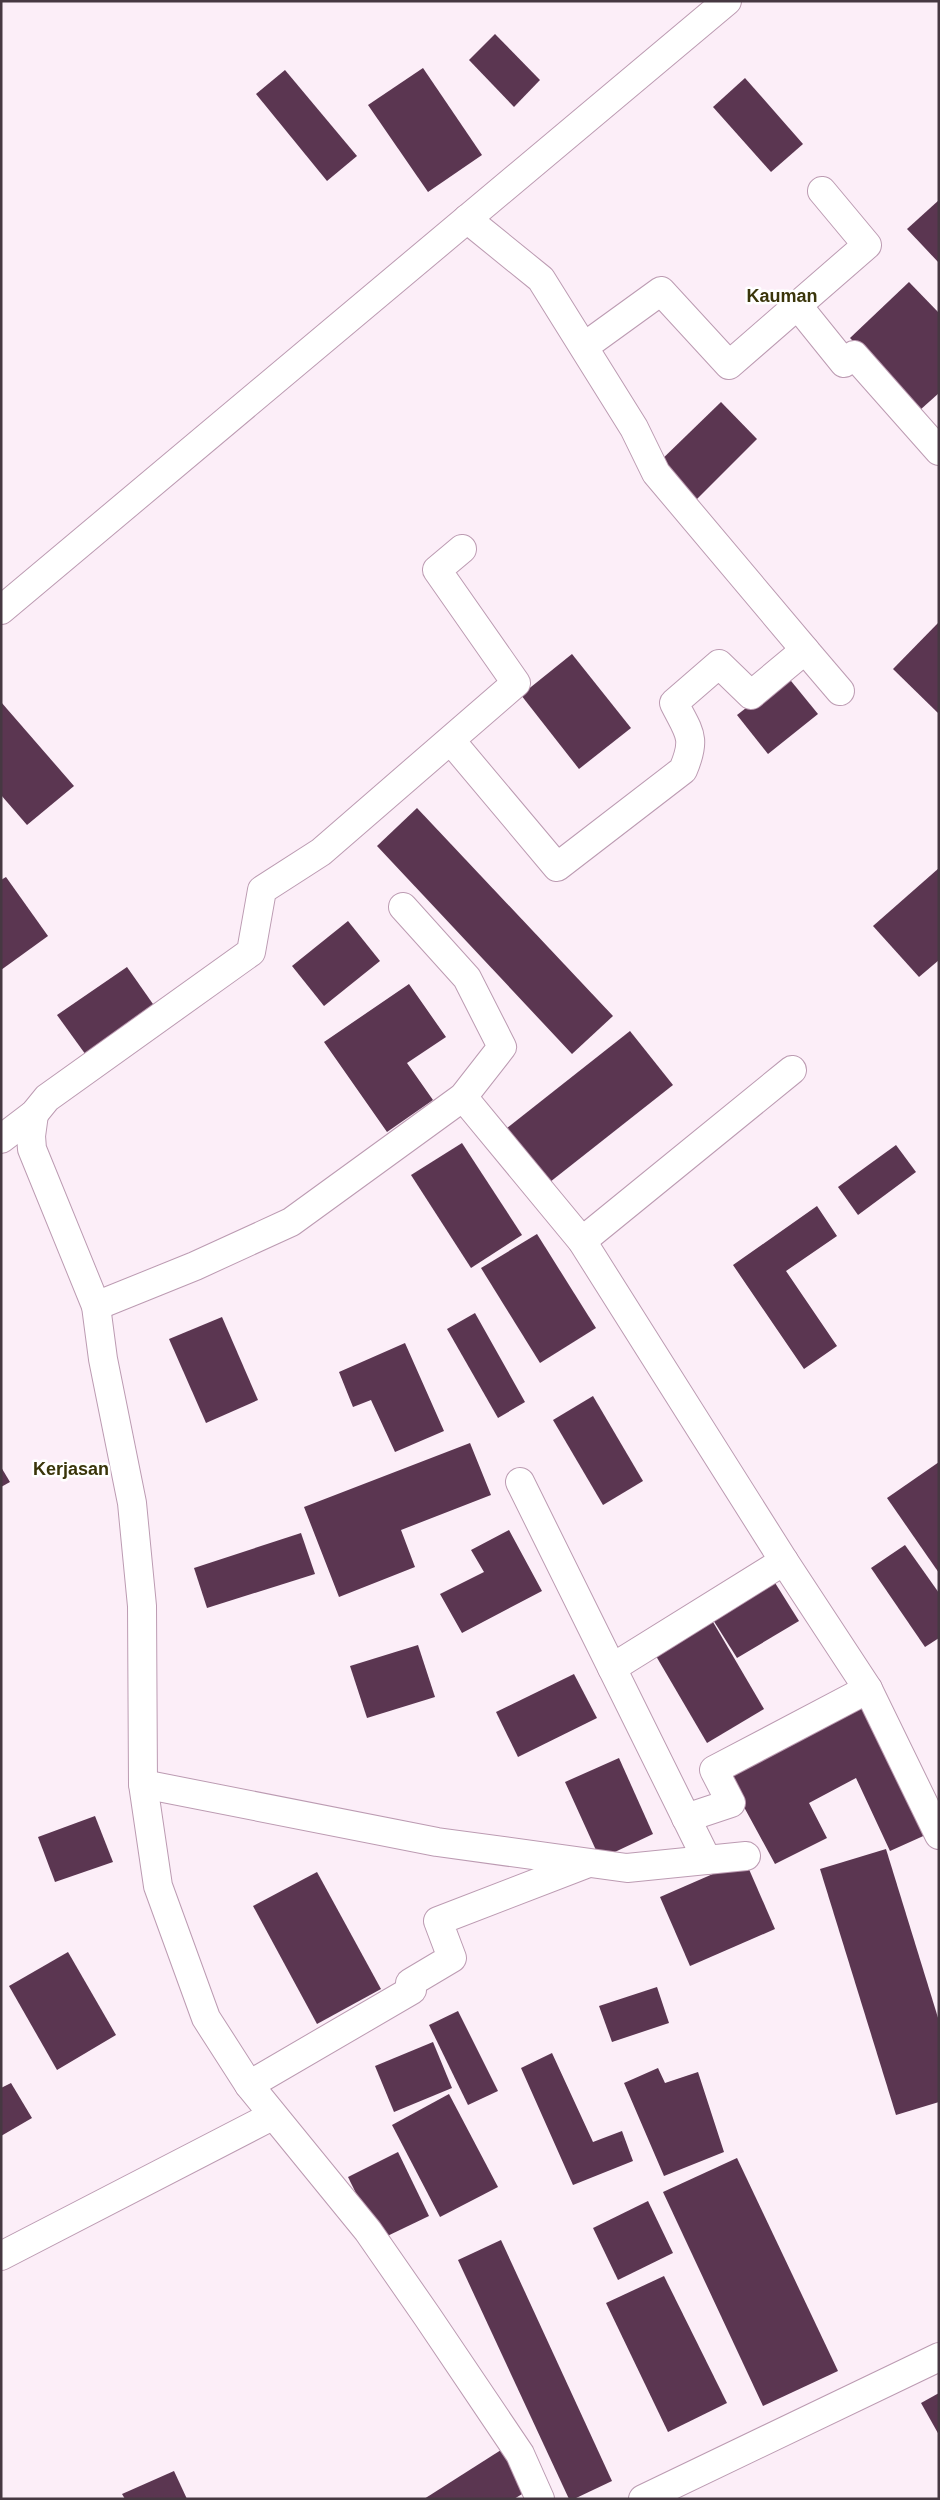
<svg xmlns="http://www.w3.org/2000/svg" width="940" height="2500" viewBox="0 0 940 2500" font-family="Helvetica,sans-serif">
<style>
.building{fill:#5b3651}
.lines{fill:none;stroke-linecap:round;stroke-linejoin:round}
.minor-casing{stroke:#bc9bb2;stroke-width:30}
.major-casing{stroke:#bc9bb2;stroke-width:30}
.minor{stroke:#fff;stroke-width:28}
.major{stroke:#fff;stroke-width:28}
.labels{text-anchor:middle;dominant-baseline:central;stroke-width:5;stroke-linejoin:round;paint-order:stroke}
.quarter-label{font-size:18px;font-weight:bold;fill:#3a350a;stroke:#fff}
</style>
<rect width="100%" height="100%" fill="#fceef8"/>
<!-- building -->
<g class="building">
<path d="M 495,34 L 540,80 L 514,107 L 469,60 Z"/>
<path d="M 423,68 L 482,155 L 428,192 L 368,105 Z"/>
<path d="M 285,70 L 357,156 L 327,181 L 256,94 Z"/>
<path d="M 745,78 L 803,144 L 771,172 L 713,107 Z"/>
<path d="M 939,200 L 939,263 L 907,229 Z"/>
<path d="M 909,282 L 939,313 L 939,393 L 920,410 L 850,338 Z"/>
<path d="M 721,402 L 757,439 L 692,504 L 655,466 Z"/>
<path d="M 939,622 L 939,714 L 893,669 Z"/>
<path d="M 572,654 L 631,728 L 579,769 L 521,695 Z"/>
<path d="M 787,676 L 818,714 L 768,754 L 737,715 Z"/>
<path d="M 1,702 L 74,786 L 27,825 L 1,795 Z"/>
<path d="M 417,808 L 613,1016 L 572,1054 L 377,846 Z"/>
<path d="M 939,868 L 939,960 L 919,977 L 873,926 Z"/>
<path d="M 6,877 L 48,936 L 1,970 L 1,880 Z"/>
<path d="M 348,921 L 380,961 L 324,1006 L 292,966 Z"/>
<path d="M 127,967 L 160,1014 L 91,1062 L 57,1015 Z"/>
<path d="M 409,984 L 446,1037 L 407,1063 L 433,1100 L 387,1132 L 324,1042 Z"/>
<path d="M 630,1031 L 673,1085 L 550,1182 L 507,1128 Z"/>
<path d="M 462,1143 L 522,1235 L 471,1268 L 411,1175 Z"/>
<path d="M 896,1145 L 916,1172 L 858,1215 L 838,1187 Z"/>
<path d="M 817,1206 L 837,1236 L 786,1271 L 837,1346 L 804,1369 L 733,1265 Z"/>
<path d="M 537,1234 L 596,1328 L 540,1363 L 481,1268 Z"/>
<path d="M 475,1313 L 525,1402 L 498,1418 L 447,1329 Z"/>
<path d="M 222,1317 L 258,1400 L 206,1423 L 169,1339 Z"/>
<path d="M 405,1343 L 444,1431 L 395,1452 L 371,1400 L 353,1407 L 339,1372 Z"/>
<path d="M 593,1396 L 643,1481 L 603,1505 L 553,1420 Z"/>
<path d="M 470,1443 L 491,1495 L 401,1530 L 415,1567 L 339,1597 L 304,1507 Z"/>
<path d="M 939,1462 L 939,1573 L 887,1498 Z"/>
<path d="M 1,1467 L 10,1482 L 1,1487 Z"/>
<path d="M 509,1530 L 542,1591 L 462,1633 L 440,1594 L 484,1572 L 471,1550 Z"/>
<path d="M 301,1533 L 315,1574 L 207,1608 L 194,1568 Z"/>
<path d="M 905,1545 L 939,1593 L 939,1638 L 925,1647 L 871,1568 Z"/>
<path d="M 772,1578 L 799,1621 L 737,1658 L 710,1615 Z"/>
<path d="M 713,1622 L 764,1709 L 707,1743 L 656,1656 Z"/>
<path d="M 418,1645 L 435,1697 L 367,1718 L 350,1666 Z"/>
<path d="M 574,1674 L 597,1718 L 518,1757 L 496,1712 Z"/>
<path d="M 863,1700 L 930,1833 L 890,1851 L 856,1778 L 809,1803 L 827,1838 L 775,1864 L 726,1774 Z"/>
<path d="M 619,1758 L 653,1834 L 600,1859 L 565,1782 Z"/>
<path d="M 95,1816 L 113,1862 L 55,1882 L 38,1837 Z"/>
<path d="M 886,1849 L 939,2021 L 939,2102 L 896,2115 L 820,1869 Z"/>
<path d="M 745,1860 L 775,1929 L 690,1966 L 660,1897 Z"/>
<path d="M 317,1872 L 381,1989 L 317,2024 L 253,1906 Z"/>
<path d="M 68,1952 L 116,2035 L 57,2070 L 9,1986 Z"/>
<path d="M 657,1987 L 669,2023 L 612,2042 L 599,2006 Z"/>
<path d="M 458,2011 L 498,2091 L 468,2105 L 429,2025 Z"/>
<path d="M 433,2042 L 452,2088 L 394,2112 L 375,2066 Z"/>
<path d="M 552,2053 L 593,2142 L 622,2131 L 633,2161 L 573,2185 L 521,2068 Z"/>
<path d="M 658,2068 L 665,2083 L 698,2072 L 724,2152 L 664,2176 L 624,2083 Z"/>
<path d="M 11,2083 L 32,2118 L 1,2136 L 1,2088 Z"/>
<path d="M 449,2094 L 498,2187 L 440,2217 L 392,2125 Z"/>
<path d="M 398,2152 L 429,2216 L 379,2240 L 348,2177 Z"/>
<path d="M 737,2158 L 838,2371 L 763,2406 L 663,2192 Z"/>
<path d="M 648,2201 L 673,2253 L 618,2280 L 593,2228 Z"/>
<path d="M 501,2240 L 612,2481 L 574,2499 L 569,2499 L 458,2260 Z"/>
<path d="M 664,2276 L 727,2403 L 668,2432 L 606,2303 Z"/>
<path d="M 939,2393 L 939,2435 L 921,2403 Z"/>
<path d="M 501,2450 L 527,2491 L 514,2499 L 424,2499 Z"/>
<path d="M 174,2471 L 187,2499 L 125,2499 L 122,2494 Z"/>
</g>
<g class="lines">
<defs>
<g id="minor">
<path d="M 798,306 L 844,363 L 854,355 L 939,451"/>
<path d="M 585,346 L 661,291 L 729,365 L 867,245 L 822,191"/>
<path d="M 1,610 L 727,1"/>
<path d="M 805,650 L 840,691"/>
<path d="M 452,742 L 557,867 L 683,770 C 697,737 689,733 674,703 L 719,664 L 751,695 L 805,650 L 656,473 L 634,428 L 541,279 L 467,219"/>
<path d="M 463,1097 L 582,1241 L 784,1561 L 868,1689 L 939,1835"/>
<path d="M 34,1114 L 31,1136 L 32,1149 L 96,1306 L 103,1359 L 132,1503 L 142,1606 L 143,1784 L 158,1886 L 206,2018 L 249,2085 L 368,2231 L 427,2316 L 520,2454 L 540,2499"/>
<path d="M 1,1139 L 34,1114 L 47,1098 L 251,952 L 262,890 L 321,852 L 516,683 L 437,570 L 462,549"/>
<path d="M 582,1241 L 792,1070"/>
<path d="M 96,1306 L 195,1266 L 291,1222 L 463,1097 L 502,1047 L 467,978 L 403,907"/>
<path d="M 520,1482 L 707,1860"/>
<path d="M 612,1668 L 784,1561"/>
<path d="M 143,1784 L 437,1842 L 627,1868 L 746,1856"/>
<path d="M 686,1818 L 731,1803 L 714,1770 L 868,1689"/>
<path d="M 249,2085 L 412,1990 L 410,1983 L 452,1958 L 438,1921 L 586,1864"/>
<path d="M 1,2256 L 272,2116"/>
</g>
<path id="major" d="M 643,2499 L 939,2357"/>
</defs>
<!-- minor casing -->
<use href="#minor" class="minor-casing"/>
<!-- major casing -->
<use href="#major" class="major-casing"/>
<!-- minor -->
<use href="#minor" class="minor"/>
<!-- major -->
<use href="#major" class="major"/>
</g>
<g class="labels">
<!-- quarter labels -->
<g class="quarter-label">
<text x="782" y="296">Kauman</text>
<text x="71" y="1469">Kerjasan</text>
</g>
</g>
<!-- border -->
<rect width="940" height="2500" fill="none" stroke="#463842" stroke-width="5"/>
</svg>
